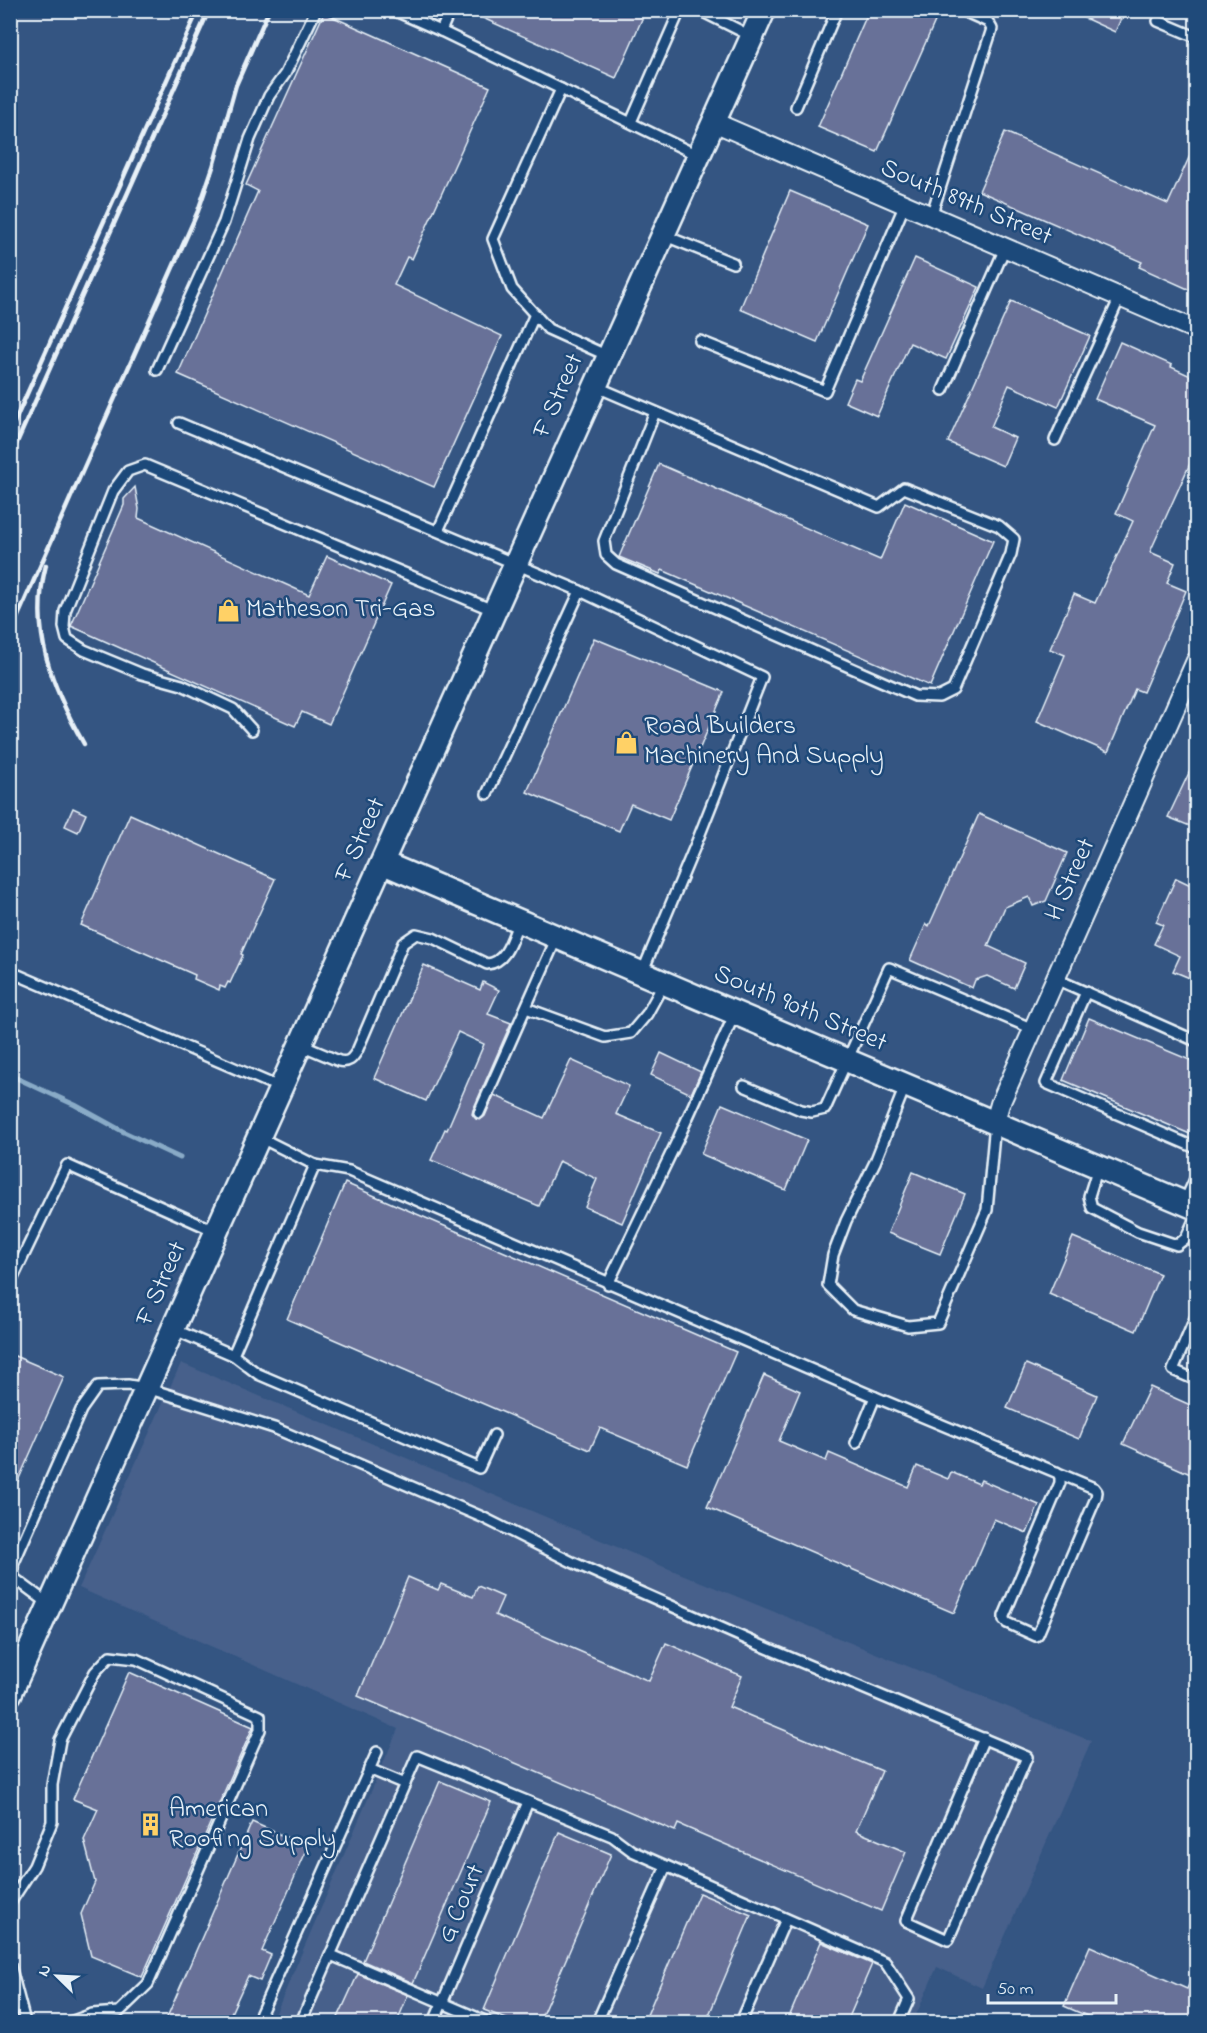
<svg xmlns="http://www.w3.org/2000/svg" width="1207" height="2033" viewBox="0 0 1207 2033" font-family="'Indie Flower',sans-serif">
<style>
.built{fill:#46608b}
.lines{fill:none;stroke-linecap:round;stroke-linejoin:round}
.stream{stroke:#89abc7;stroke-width:5}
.building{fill:#677198;stroke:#e8f1f8;stroke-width:1.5}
.service-casing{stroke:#e8f1f8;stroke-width:14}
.minor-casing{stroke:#e8f1f8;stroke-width:22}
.tertiary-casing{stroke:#e8f1f8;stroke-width:27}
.service{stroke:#1f4a7a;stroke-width:9}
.minor{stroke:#1f4a7a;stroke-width:18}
.tertiary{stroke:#1f4a7a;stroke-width:22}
.rail{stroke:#e8f1f8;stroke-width:4.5}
.labels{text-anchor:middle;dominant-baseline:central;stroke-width:5;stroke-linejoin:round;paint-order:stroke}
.street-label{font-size:26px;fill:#e8f1f8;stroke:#1f4a7a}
.poi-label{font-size:26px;fill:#e8f1f8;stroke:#1f4a7a;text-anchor:start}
</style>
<rect width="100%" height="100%" fill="#345582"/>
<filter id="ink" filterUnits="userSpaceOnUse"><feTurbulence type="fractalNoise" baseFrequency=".0167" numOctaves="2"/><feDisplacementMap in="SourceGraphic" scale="12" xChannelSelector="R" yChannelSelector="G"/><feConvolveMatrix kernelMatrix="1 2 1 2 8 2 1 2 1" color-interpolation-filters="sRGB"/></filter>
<g filter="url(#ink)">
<!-- built -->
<path class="built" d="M 181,1363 L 662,1566 L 1091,1741 L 982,1988 L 937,1967 L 913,2022 L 272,2022 L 398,1729 L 79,1588 Z"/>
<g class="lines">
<!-- stream -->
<path class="stream" d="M 10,1075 L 75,1105 L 124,1132 L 180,1158"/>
</g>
<!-- building -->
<g class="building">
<path d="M 465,10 L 646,10 L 616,78 Z"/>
<path d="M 869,10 L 940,10 L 877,152 L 818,127 Z"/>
<path d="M 1067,10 L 1125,10 L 1115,32 Z"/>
<path d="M 324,13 L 490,87 L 412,259 L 407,257 L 394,285 L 502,336 L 434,487 L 178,374 L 258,191 L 246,185 Z"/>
<path d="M 1005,132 L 1168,204 L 1197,140 L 1197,293 L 1139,267 L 1142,262 L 979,191 Z"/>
<path d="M 790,191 L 868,224 L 817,342 L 740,309 Z"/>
<path d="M 915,258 L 979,287 L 946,359 L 910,343 L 877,416 L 845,402 L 855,379 L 860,381 Z"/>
<path d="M 1011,301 L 1090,336 L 1058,407 L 1009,385 L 991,427 L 1015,438 L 1003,466 L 948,442 Z"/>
<path d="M 1120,342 L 1172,365 L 1171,367 L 1197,379 L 1197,448 L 1150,552 L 1175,563 L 1167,583 L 1186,591 L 1143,692 L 1135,689 L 1108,752 L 1037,721 L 1065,655 L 1050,649 L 1074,594 L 1095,603 L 1133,521 L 1116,513 L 1155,425 L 1095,399 Z"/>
<path d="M 659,464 L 880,560 L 905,502 L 993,541 L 930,686 L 662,570 L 660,574 L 619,557 Z"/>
<path d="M 135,487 L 139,509 L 138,518 L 309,595 L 327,556 L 391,585 L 329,724 L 302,712 L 295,726 L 71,626 L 124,505 L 124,499 Z"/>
<path d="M 594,638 L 724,692 L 669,820 L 631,804 L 619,831 L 527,792 Z"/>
<path d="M 1197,756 L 1197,829 L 1168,817 Z"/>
<path d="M 73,808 L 86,814 L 78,832 L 65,826 Z"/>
<path d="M 130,814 L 275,879 L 241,954 L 243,955 L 230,983 L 228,982 L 225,988 L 220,986 L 219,990 L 194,979 L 195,975 L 81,925 Z"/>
<path d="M 979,814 L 1067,853 L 1046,901 L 1033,906 L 1029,897 L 1005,907 L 988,946 L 1025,963 L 1014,988 L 987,976 L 975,980 L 972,988 L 910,960 L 926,924 L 929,926 Z"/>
<path d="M 1176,878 L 1197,888 L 1197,981 L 1173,971 L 1180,956 L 1154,944 L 1163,925 L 1156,922 Z"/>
<path d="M 424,965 L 480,990 L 483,982 L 499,990 L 488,1014 L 511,1023 L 473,1110 L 472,1114 L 476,1119 L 480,1120 L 485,1116 L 494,1095 L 544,1118 L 571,1060 L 629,1086 L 616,1114 L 661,1133 L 622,1223 L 585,1207 L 597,1179 L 559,1161 L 539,1206 L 431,1160 L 445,1129 L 447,1130 L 484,1044 L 458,1032 L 426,1101 L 374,1078 Z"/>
<path d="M 1089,1018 L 1197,1063 L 1197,1137 L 1063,1080 Z"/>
<path d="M 661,1053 L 701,1072 L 691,1094 L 651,1075 Z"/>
<path d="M 722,1104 L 807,1140 L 786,1190 L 701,1154 Z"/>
<path d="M 913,1172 L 965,1194 L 940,1254 L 888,1233 Z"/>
<path d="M 345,1183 L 736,1352 L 687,1465 L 600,1428 L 590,1450 L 287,1319 Z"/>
<path d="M 1073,1237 L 1160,1274 L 1136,1331 L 1049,1294 Z"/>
<path d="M 10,1354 L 64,1377 L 10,1499 Z"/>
<path d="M 1026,1364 L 1097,1395 L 1079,1439 L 1007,1408 Z"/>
<path d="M 764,1375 L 800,1391 L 779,1441 L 826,1461 L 829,1453 L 908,1487 L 917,1466 L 948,1479 L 951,1472 L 979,1484 L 981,1480 L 1039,1505 L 1027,1533 L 994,1519 L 954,1613 L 707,1507 Z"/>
<path d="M 1150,1387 L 1197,1408 L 1197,1477 L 1123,1444 Z"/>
<path d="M 408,1577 L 438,1590 L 441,1584 L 473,1597 L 478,1586 L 503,1597 L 495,1615 L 649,1681 L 666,1643 L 742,1676 L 729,1707 L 882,1771 L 856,1831 L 906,1852 L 881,1911 L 678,1824 L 675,1831 L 358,1696 Z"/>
<path d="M 129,1672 L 253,1727 L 142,1977 L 91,1956 L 81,1914 L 95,1882 L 84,1840 L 98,1809 L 73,1799 Z"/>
<path d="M 440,1781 L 491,1802 L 413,1983 L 363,1961 Z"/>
<path d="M 252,1822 L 308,1847 L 262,1951 L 271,1955 L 260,1981 L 248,1976 L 227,2022 L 165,2022 Z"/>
<path d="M 559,1832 L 611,1854 L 539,2022 L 514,2022 L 484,2010 Z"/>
<path d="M 699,1893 L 751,1915 L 706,2022 L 644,2022 Z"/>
<path d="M 821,1942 L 872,1964 L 847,2022 L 787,2022 Z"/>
<path d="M 1090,1946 L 1187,1989 L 1197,1966 L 1197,2022 L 1101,2022 L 1064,2006 Z"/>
<path d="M 358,1974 L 408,1995 L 397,2022 L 336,2022 Z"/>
</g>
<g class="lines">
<defs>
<g id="service">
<path d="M 393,10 L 441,31 L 699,156"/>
<path d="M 699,10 L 753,37"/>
<path d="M 1158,21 L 1196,37"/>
<path d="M 441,31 L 450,10"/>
<path d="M 561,89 L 493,239 L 512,289 L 548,329 L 608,356"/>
<path d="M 796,107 L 837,10"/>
<path d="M 631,122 L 680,10"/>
<path d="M 931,216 L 992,29 L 988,22 L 961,10"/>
<path d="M 663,235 L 733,263"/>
<path d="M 700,341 L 825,391 L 905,204"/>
<path d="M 157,370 L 224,222 L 250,139 L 269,96 L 285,74 L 316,10"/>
<path d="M 597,387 L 879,507 L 904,488 L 999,526 L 1014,539 L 1011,554 L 953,690 L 939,697 L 915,696 L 616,564 L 606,555 L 604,541 L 655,412"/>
<path d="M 943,390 L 1005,248"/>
<path d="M 179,423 L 580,591 L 762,677 L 698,839 L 642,973"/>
<path d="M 1055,440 L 1120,297"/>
<path d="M 438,531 L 535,314"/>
<path d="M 252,730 L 233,709 L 182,685 L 142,674 L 84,650 L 67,639 L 64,627 L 65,611 L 113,491 L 128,471 L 145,465 L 495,611"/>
<path d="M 487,794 L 580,591"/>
<path d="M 18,975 L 281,1088"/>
<path d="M 1056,979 L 1196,1041"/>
<path d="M 1086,992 L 1046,1083 L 1196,1148"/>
<path d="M 526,1008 L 605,1037 L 631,1033 L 647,1014 L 664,983"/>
<path d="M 301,1045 L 339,1061 C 349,1063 352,1059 357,1051 L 403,943 L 416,934 L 433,938 L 487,964 C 507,963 512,937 519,921"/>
<path d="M 906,1084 L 875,1162 L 846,1221 L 833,1255 L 828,1285 L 853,1310 L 908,1326 L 938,1323 L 987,1210 L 995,1123"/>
<path d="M 744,1086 L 801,1110 L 812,1112 L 825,1109 L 889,968 L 1033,1029"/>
<path d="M 479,1113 L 557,937"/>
<path d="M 315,1165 L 349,1171 L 875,1397 L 856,1443"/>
<path d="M 1098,1167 L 1089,1196 L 1092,1208 L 1138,1232 L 1177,1245 L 1186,1238 L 1196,1216"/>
<path d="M 1184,1203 L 1196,1177"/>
<path d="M 10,1284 L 67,1165 L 217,1232"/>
<path d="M 608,1284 L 678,1139 L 735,1013"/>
<path d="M 1196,1316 L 1173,1370 L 1196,1380"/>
<path d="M 173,1329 L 233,1355 L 315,1165 L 259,1137"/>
<path d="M 233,1355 L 258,1374 L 479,1468 L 494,1435"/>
<path d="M 875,1397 L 1094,1488 L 1097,1492 L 1096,1498 L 1038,1634 L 1036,1636 L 1007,1623 L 1004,1620 L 1004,1616 L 1060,1483 L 1060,1477 L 1057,1472"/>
<path d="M 49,1604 L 14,1578 L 13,1565 L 81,1410 L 98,1386 L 128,1385 L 147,1388 L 274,1428 L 482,1517 L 572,1562 L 753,1642 L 1027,1757 L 948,1940 L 906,1921 L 984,1738"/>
<path d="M 369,1769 L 405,1784"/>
<path d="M 10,1903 L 34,1866 L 52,1822 L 52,1785 L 60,1740 L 95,1672 L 110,1656 L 136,1659 L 260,1716 L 260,1730 L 148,1984 L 119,2012 L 92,2014 L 70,2022"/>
<path d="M 331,1955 L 487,2022"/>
<path d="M 10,1965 L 25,2022"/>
<path d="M 257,2022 L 377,1752"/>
<path d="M 301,2022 L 417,1756 L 612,1836 L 632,1851 L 885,1962 L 909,1999 L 899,2022"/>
<path d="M 434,2022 L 528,1802"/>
<path d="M 597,2022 L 666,1866"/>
<path d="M 741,2022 L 786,1919"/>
</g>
<g id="minor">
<path d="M 716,123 L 1196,330"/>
<path d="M 995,1121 L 1000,1104 L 1196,661"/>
</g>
<g id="tertiary">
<path d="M 383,863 C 653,980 926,1092 1196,1208"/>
<path d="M 10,1694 C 260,1132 513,571 764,10"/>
</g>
</defs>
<!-- service casing -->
<use href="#service" class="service-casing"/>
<!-- minor casing -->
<use href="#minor" class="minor-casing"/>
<!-- tertiary casing -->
<use href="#tertiary" class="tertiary-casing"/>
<!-- service -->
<use href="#service" class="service"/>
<!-- minor -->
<use href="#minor" class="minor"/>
<!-- tertiary -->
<use href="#tertiary" class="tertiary"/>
<!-- rail -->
<g class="rail">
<path d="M 10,432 L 198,10"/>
<path d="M 10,458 L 209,10"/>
<path d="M 46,565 C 29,631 52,688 84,744"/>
<path d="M 10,634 L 198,211 L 213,167 L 236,85 L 269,10"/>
</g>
</g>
</g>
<!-- icons -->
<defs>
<symbol id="shop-bare" viewBox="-9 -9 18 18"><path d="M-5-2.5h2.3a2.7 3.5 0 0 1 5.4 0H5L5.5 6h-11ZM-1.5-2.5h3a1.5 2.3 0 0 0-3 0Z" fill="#ffd166" stroke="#1f4a7a" stroke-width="2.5" paint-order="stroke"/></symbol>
<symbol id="building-bare" viewBox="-9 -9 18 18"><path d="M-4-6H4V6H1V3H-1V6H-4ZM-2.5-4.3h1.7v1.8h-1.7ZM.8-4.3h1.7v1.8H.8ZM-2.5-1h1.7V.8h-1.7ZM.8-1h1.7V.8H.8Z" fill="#ffd166" stroke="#1f4a7a" stroke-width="2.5" paint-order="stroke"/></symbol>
</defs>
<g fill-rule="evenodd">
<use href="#shop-bare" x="212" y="594" width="33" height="33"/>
<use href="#shop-bare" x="610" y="726" width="33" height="33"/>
<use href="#building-bare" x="134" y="1808" width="33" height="33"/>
</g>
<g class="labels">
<!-- street labels -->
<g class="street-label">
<text transform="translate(966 203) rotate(23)">South 89th Street</text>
<text transform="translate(559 396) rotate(-66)">F Street</text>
<text transform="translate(361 840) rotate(-66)">F Street</text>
<text transform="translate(1071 880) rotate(-66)">H Street</text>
<text transform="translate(800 1009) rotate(23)">South 90th Street</text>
<text transform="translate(162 1284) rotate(-66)">F Street</text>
<text transform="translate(462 1904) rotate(-67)">G Court</text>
</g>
<!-- poi labels -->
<g class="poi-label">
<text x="246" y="610">Matheson Tri-Gas</text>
<text x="644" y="727">Road Builders<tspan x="644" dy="30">Machinery And Supply</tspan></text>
<text x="169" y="1810">American<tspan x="169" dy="30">Roofing Supply</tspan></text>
</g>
</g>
<!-- margin -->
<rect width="1207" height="2033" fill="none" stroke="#1f4a7a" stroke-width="36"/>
<rect x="18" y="18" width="1171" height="1997" fill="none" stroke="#e8f1f8" stroke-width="2" filter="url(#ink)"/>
<!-- north arrow -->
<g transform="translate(57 1976) rotate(294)" stroke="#1f4a7a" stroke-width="4.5" paint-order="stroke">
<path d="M0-4.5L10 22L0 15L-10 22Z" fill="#e8f1f8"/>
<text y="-9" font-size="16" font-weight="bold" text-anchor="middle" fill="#e8f1f8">N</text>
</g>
<!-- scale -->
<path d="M988 1994v9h128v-9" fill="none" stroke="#e8f1f8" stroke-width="3"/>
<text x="997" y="1994" font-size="18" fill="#e8f1f8" stroke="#1f4a7a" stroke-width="4.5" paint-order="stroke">50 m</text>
</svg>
